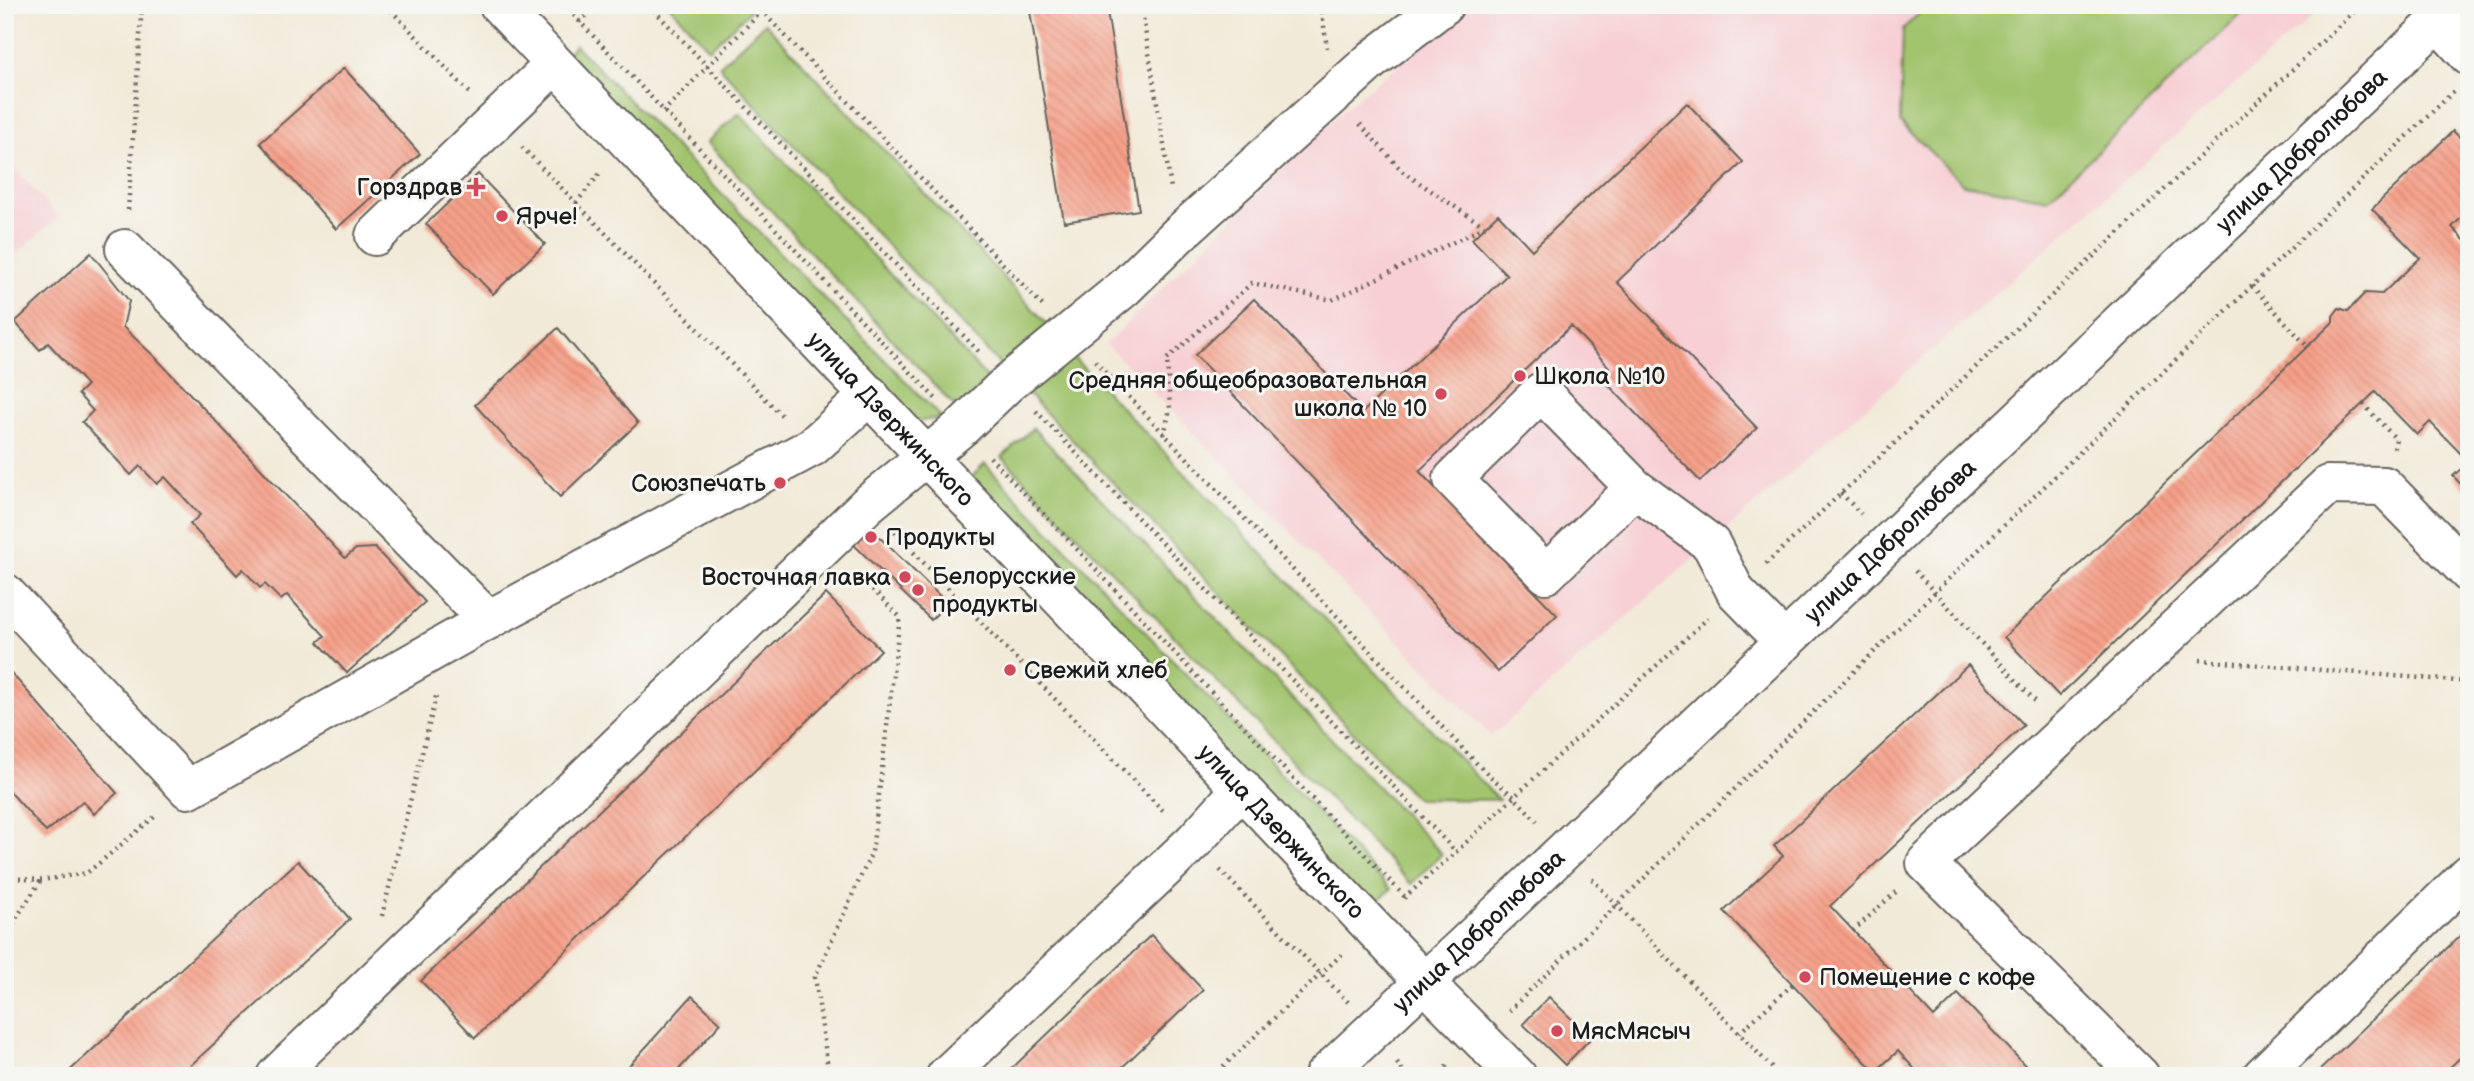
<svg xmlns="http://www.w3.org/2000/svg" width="2474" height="1081" viewBox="0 0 2474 1081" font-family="'Balsamiq Sans',sans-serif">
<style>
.built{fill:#f7cfd4}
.grass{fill:#a2c46e;stroke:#5f7045;stroke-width:2}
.building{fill:url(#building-back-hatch)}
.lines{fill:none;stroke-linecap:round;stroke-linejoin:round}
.minor-casing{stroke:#67645e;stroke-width:42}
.path{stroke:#67645e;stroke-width:4.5;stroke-dasharray:2 5;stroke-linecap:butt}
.minor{stroke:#fff;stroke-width:38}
.poi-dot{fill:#d1495b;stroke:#f6f6f2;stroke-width:2.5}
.labels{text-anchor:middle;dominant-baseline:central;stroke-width:6;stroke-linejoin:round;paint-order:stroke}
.street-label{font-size:24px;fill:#1c1c1c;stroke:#f6f6f2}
.poi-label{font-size:24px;fill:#1c1c1c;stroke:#f6f6f2;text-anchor:start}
</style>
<defs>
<pattern id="building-back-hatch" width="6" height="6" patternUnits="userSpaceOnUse" patternTransform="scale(1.75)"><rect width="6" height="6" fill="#f6a089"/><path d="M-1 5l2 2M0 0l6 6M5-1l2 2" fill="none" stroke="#d28976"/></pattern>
</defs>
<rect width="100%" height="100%" fill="#f6f6f2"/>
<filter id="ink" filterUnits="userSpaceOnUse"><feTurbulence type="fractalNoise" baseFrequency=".0143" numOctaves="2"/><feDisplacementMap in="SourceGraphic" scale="14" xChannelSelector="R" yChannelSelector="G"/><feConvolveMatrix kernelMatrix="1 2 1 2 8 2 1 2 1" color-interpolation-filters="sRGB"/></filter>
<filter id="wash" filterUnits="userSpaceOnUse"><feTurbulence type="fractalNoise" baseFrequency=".00686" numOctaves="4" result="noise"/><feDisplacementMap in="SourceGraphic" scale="28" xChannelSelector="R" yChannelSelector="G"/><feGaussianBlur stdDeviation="1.57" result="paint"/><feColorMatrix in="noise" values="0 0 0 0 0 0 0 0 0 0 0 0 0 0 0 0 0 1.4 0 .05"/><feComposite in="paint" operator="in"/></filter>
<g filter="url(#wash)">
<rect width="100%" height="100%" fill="#f2ead8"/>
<!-- built -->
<g class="built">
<path d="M 1471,5 L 2325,5 L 1491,736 L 1106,344 L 1344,109 Z"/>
<path d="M 5,157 L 58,217 L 5,264 Z"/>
</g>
<!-- grass -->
<g class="grass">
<path d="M 669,5 L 744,5 L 750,11 L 709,49 Z"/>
<path d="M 1928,5 L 2251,5 L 2048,199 L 1963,184 L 1900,122 L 1903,29 Z"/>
<path d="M 765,23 L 1049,326 L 1004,369 L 719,66 Z"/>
<path d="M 575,45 L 942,418 L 906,423 L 554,65 Z"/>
<path d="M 739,113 L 990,381 L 958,410 L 707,142 Z"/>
<path d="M 1069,353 L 1499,800 L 1417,799 L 1027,393 Z"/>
<path d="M 1033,428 L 1442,854 L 1411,884 L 1002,457 Z"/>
<path d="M 985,464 L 1391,889 L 1364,915 L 958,490 Z"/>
</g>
<g id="blocks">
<!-- building -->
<g class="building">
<path d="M 1029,5 L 1106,5 L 1139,210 L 1064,222 Z"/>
<path d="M 344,68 L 420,154 L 336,229 L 260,143 Z"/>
<path d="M 1687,103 L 1743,162 L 1617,282 L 1757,428 L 1700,481 L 1600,376 L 1609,367 L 1571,326 L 1419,471 L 1557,615 L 1498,672 L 1195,355 L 1254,299 L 1363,412 L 1507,275 L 1472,239 L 1498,214 L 1532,250 Z"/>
<path d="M 2453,131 L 2469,146 L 2469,210 L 2452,227 L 2469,245 L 2469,493 L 2453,476 L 2469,462 L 2430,422 L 2417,435 L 2375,392 L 2059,696 L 2004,637 L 2333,322 L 2333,316 L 2339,308 L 2348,311 L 2365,293 L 2382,294 L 2420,258 L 2372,209 Z"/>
<path d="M 478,174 L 545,244 L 493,294 L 426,224 Z"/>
<path d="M 91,253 L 129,301 L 123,327 L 156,358 L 345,558 L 356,549 L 375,548 L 425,602 L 347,673 L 318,642 L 325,636 L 287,595 L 281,600 L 265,584 L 260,588 L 243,569 L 237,575 L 190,524 L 200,515 L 165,477 L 157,484 L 140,466 L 131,475 L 82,422 L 93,411 L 78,394 L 87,385 L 48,343 L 40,350 L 15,322 Z"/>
<path d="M 558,328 L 638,423 L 560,497 L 475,405 Z"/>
<path d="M 867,525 L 947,603 L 931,620 L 851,542 Z"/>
<path d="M 826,594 L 881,650 L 475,1038 L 421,981 Z"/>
<path d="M 1968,665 L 2024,725 L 1830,906 L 1934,1017 L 1958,994 L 2035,1076 L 1921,1076 L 1898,1051 L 1875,1072 L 1724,911 L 1783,856 L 1774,846 Z"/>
<path d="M 5,666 L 117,793 L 94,814 L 83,801 L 46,832 L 5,786 Z"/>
<path d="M 298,861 L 350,919 L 179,1076 L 64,1076 Z"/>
<path d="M 2469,927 L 2469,1049 L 2441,1076 L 2323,1076 L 2319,1071 Z"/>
<path d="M 1151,935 L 1203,990 L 1113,1076 L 1004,1076 Z"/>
<path d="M 692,996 L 721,1023 L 673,1076 L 638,1076 L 628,1067 Z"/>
<path d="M 1549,997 L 1591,1038 L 1565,1065 L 1523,1024 Z"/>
</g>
</g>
</g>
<g filter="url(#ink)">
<use href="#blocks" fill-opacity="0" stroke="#67645e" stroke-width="2"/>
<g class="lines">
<defs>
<g id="minor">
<path id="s1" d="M 499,5 L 1424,982 L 1517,1076"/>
<path d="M 2438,22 L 2469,56"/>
<path d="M 375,236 L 554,65"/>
<path d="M 125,249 L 488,620 L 812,447 L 870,395"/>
<path d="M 1635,488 L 1546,574 L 1453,479 L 1541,392 L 1635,488 L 1711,544 L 1736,592 L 1785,642"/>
<path d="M 5,593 L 188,789 L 488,620"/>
<path d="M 276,1076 L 867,505 L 962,427 L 1008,383 L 1124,288 L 1179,234 L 1372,60 L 1444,5"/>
<path d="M 946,1076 L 1193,842 L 1242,788"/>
<path id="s2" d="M 1324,1076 L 1507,905 L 2455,5"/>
<path d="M 2140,1076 L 1926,863 L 2328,485 L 2384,486 L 2469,573"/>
<path d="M 2262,1076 L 2469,874"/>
</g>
</defs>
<!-- minor casing -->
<use href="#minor" class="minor-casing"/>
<!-- path -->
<g class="path">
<path d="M 386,5 L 470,93"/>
<path d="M 564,5 L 936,399"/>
<path d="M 649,5 L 981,354"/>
<path d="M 756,5 L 1043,306"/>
<path d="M 1141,5 L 1171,188"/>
<path d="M 1321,5 L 1327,48"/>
<path d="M 579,22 L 597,5"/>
<path d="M 663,112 L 762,11 L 764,5"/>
<path d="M 1360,124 L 1403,172 L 1484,226"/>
<path d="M 522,147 L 784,418"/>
<path d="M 576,203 L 602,171"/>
<path d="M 128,210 L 142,5"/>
<path d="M 2252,286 L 2308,347"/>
<path d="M 1095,361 L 1482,769 L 1514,797 L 1708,618"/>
<path d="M 2363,404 L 2396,439 L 2394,448"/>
<path d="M 1036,411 L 1456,852 L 1514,797 L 1537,821"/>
<path d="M 1164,435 L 1170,409 L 1167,359 L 1252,283 L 1332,300 L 1485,227"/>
<path d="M 990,457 L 1405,897"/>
<path d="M 1841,493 L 1861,514"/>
<path d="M 894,532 L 1165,813"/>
<path d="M 1766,564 L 2361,5"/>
<path d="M 1915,571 L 2037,703"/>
<path d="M 2200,660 L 2469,682"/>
<path d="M 1220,870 L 1348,1002"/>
<path d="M 5,878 L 42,880 L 87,873 L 158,814"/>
<path d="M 1592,879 L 1780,1076"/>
<path d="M 1404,898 L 1456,852"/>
<path d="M 382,916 L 436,696"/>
<path d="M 1853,931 L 1899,889"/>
<path d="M 5,951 L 15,920 L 41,880"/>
<path d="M 1509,1011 L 1934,593 L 2453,92"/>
<path d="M 1739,1033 L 1793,984"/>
<path d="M 1397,1063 L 1407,1076"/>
<path d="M 829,1076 L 815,977 L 872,852 L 900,617 L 854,571"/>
<path d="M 1213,1076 L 1343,953"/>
<path d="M 1435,1076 L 1450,1063"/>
</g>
<!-- minor -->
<use href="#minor" class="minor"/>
</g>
</g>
<!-- markers -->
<g class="poi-dot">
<path d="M472.5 176.5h7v7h7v7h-7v7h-7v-7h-7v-7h7z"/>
<circle cx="502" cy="216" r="7"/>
<circle cx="1520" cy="376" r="7"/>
<circle cx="1441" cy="394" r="7"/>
<circle cx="780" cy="483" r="7"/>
<circle cx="871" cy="537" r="7"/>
<circle cx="905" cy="577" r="7"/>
<circle cx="918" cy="590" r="7"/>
<circle cx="1010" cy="670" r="7"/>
<circle cx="1805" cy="977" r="7"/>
<circle cx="1557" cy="1031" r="7"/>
</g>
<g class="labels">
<!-- street labels -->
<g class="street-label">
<text stroke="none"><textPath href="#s2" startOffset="1346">улица Добролюбова</textPath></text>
<text stroke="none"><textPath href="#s1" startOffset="570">улица Дзержинского</textPath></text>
<text stroke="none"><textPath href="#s2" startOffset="779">улица Добролюбова</textPath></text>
<text stroke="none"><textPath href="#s1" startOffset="1138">улица Дзержинского</textPath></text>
<text stroke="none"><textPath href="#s2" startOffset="212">улица Добролюбова</textPath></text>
</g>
<!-- poi labels -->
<g class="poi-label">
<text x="462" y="187" text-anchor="end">Горздрав</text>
<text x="516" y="216">Ярче!</text>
<text x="1534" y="376">Школа №10</text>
<text x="1427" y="380" text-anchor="end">Средняя общеобразовательная<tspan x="1427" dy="28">школа № 10</tspan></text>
<text x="766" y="483" text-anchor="end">Союзпечать</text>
<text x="885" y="537">Продукты</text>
<text x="932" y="576">Белорусские<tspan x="932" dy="28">продукты</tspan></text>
<text x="891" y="577" text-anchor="end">Восточная лавка</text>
<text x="1024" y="670">Свежий хлеб</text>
<text x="1819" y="977">Помещение с кофе</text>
<text x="1571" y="1031">МясМясыч</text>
</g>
</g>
<!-- margin -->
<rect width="2474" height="1081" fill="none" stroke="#f6f6f2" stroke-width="28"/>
</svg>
